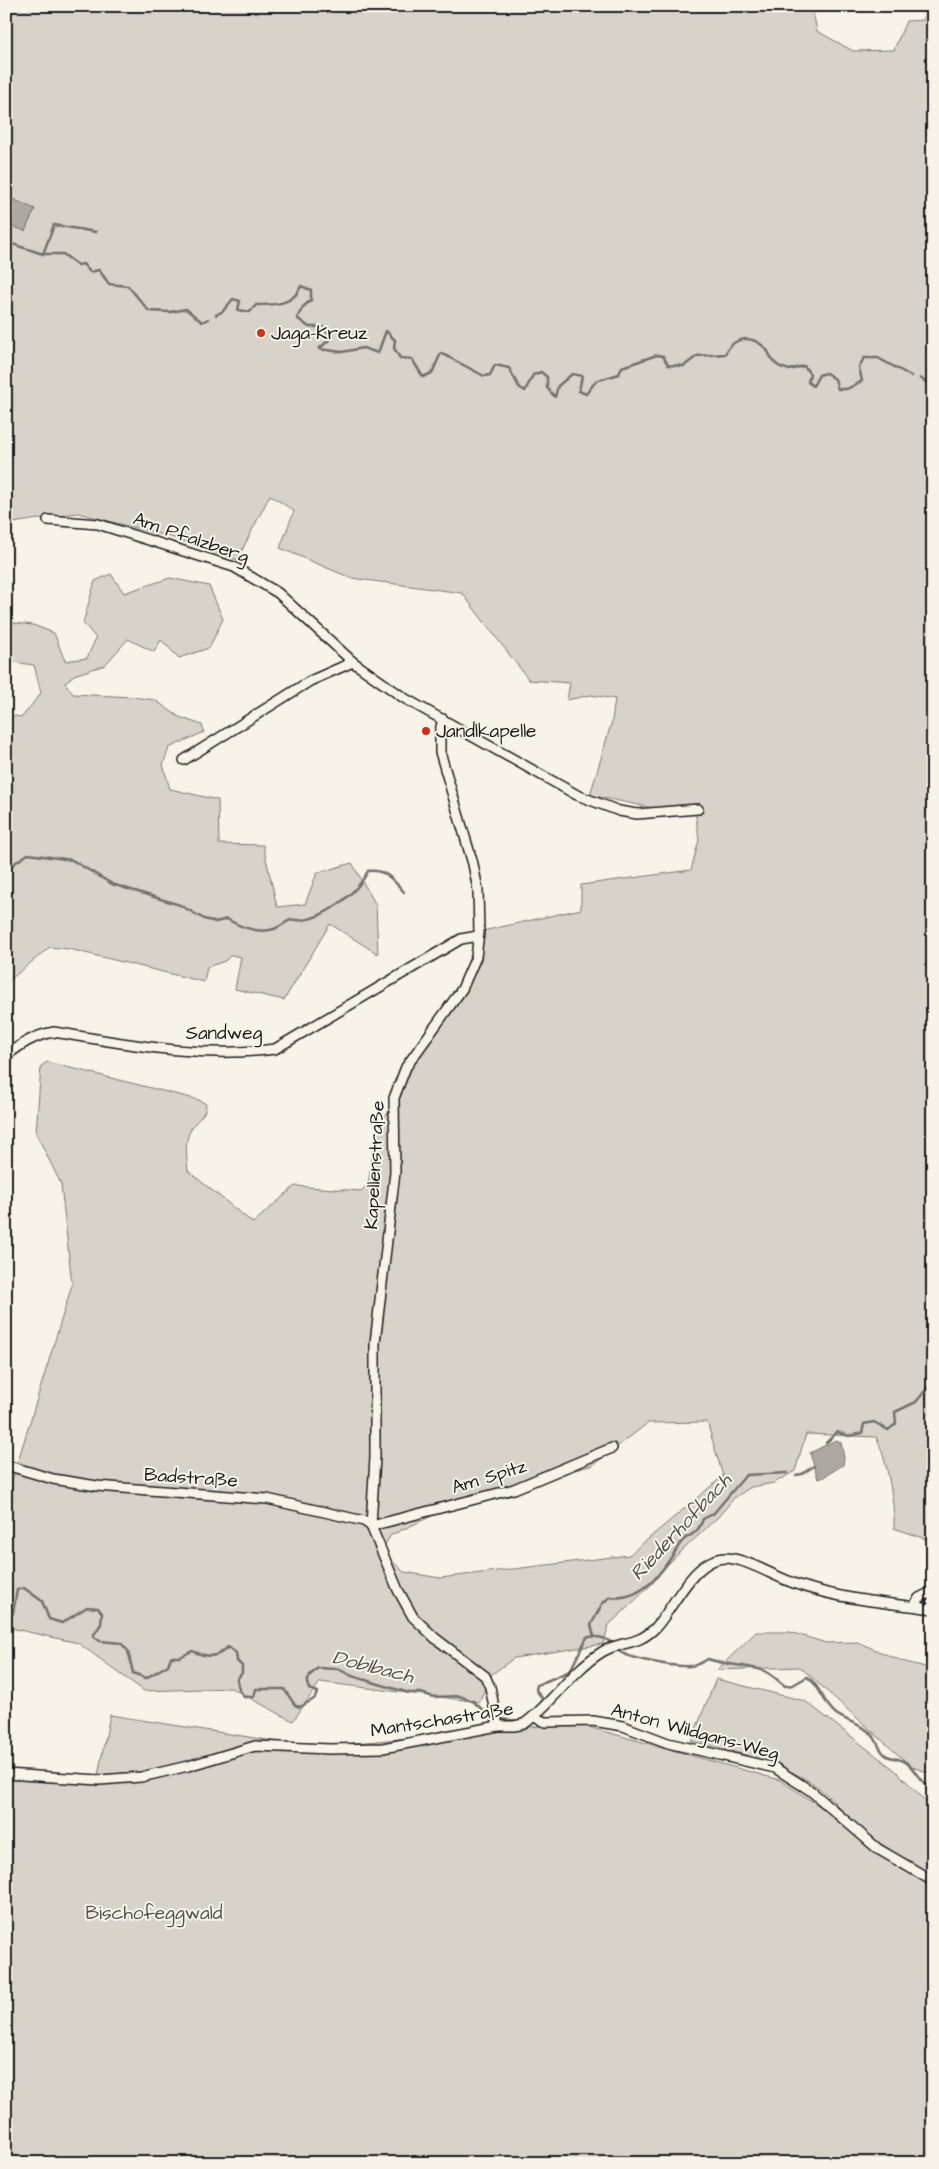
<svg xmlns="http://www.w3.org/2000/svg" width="939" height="2169" viewBox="0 0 939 2169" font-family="'Architects Daughter',sans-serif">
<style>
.green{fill:#d7d3cb;stroke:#7a7874;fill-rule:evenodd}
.water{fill:#aca9a2;stroke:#72716c}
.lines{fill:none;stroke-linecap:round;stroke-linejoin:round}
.stream{stroke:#72716c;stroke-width:2.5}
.minor-casing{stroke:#1c1c1c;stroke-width:12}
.minor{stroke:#f7f3e8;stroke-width:9}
.poi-dot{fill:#c8321e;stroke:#f7f3e8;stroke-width:2}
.labels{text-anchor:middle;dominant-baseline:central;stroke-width:4;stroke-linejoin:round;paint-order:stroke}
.poi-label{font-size:19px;fill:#1c1c1c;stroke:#f7f3e8;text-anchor:start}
.street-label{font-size:19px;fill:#1c1c1c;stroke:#f7f3e8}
.park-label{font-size:19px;fill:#545351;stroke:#f7f3e8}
.water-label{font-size:20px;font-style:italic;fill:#565452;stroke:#f7f3e8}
</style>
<rect width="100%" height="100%" fill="#f7f3e8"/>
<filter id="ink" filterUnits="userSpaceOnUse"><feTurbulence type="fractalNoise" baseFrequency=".02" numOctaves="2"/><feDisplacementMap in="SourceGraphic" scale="10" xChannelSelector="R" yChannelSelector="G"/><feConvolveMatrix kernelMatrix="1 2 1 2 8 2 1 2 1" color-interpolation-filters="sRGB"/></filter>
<g filter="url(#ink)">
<!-- green -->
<g class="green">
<path d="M 6,6 L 704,6 L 715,10 L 812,7 L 817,31 L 853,51 L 894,50 L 906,21 L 924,20 L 924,6 L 933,6 L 933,1535 L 926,1539 L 894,1528 C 895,1503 887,1459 876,1437 L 806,1434 L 795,1471 L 774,1483 L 751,1487 L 734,1498 L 719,1516 L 669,1563 L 651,1585 L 609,1625 L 603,1644 L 514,1658 L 492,1674 L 479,1702 L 320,1682 L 293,1721 L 231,1688 L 144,1691 L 78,1643 L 6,1627 L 6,1500 L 72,1285 L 61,1184 L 36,1133 L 41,1066 L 47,1062 L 199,1100 L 206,1104 C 207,1116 194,1120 190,1131 C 184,1143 187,1158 188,1171 L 253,1223 L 295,1186 L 361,1191 L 368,1184 C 372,1163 374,1114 397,1107 L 408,1071 L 468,989 L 480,953 L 483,931 L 581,909 L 581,885 L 691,870 L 699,840 L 695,809 L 658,809 L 590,795 L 612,721 L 615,699 L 591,695 L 567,700 L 570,683 L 529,680 L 462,593 L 351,578 L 280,548 L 294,511 L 270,495 L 237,560 L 174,538 L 78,513 L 6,524 ZM 707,1422 L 723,1476 L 629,1555 L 440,1578 L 404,1572 L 389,1558 L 384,1546 L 391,1535 L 464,1501 L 593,1465 L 648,1423 Z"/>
<path d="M 111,574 L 124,593 L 170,578 L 209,586 L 223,619 L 209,648 L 179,658 L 161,640 L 154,652 L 128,639 L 105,665 L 74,675 L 65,683 L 73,694 L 133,697 L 155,700 L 179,717 L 202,725 L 204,732 L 169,748 L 163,765 L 170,789 L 218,800 L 219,844 L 263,845 L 277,907 L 305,904 L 317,873 L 352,863 L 376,905 L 378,954 L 330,924 L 284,1000 L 235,989 L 241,957 L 231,955 L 225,961 L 207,967 L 204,982 L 69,949 L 50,947 L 6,983 L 6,744 L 11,743 L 6,739 L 6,715 L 22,717 L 41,693 L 34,665 L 6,661 L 6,622 L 33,625 L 54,633 L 65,661 L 87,658 L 96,638 L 83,623 L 95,581 Z"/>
<path d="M 756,1632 L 790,1632 L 826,1643 L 857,1642 L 902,1661 L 933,1669 L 933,1774 L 912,1767 L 800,1667 L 717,1670 Z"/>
<path d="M 716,1679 L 805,1701 L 896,1771 L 933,1808 L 932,1875 C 909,1861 883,1847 862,1830 C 843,1815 831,1794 809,1781 C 773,1760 731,1751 691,1741 Z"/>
<path d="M 110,1715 L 311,1747 L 574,1723 L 780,1780 L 933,1881 L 933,2163 L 6,2163 L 6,1778 L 98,1775 Z"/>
</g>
<!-- water -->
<g class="water">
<path d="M 6,196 L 35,209 L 25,231 L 6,224 Z"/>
<path d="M 836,1440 L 841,1442 L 844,1458 L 843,1465 L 822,1478 L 818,1479 L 810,1453 Z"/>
</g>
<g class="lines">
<!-- stream -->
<g class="stream">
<path d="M 6,242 L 43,254 L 63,254 L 78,265 L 83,264 L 90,272 L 99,270 L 109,284 L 128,286 L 149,311 L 170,312 L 186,309 L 202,322 L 208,319"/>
<path d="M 43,254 L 54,225 L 96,232"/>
<path d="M 216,315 L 223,311 L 233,299 L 240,301 L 238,310 L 250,312 L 256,305 C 274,305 294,305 301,286 L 311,290 L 311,300 L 303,307 L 297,318 L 309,327 L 323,327 L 331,338 L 319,349 L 342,352 L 363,348 L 378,353 L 386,331 L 395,340 L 394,348 L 400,358 L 412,359 L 423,377 L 432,373 L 441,353 L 484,376 L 490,375 L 495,365 L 509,368 L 519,387 L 525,391 L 533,375 L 541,372 L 547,377 L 547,388 L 555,397 L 558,386 L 572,374 L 582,376 L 579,391 L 586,394 L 596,381 L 619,374 L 622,367 L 657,355 L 663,356 L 668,365 L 684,366 L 697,356 L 725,354 C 734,336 752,334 766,349 C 770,353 771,360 775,363 C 778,367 784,368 789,370 L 804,366 L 810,374 L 808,382 L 813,386 L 819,375 L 826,373 L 835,379 L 838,389 L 847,389 L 862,381 L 859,367 L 864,358 L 878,358 L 911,376"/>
<path d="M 920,378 L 933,387"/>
<path d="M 6,869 L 28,854 L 72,860 L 112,884 L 180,905 L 204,919 L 216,922 L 227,919 C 240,927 259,934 274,929 C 280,927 285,922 291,920 C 295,919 299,921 303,920 C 327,917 358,892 368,871 C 386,869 393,880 404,892"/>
<path d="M 826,1443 L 837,1432 L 849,1436 L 862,1433 L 864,1424 L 874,1422 L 888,1430 L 896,1424 L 895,1412 L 916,1402 L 933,1381"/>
<path d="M 796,1475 L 802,1474 L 814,1466"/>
<path d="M 6,1618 L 13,1613 L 17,1590 L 24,1588 L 42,1601 L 49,1619 L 62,1623 L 87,1607 L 98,1608 L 102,1613 L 101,1624 L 93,1636 L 100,1641 L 121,1643 L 128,1651 L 133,1673 L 146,1678 L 168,1665 L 171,1657 L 180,1657 L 192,1651 C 207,1657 216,1659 228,1647 L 236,1653 L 237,1661 L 242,1666 L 242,1673 L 237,1679 L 239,1689 L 244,1697 L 254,1697 L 256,1689 L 284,1689 L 295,1705 L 300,1707 L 314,1699 L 318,1692 L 309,1689 L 307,1683 L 310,1675 L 318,1668 L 338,1669 L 352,1676 L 409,1693 L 421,1693 L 434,1697 L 459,1696 L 473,1701 L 490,1717"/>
<path d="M 594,1636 L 591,1625 L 602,1604 L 610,1597 C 644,1602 664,1569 680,1544 C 687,1533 696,1539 703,1519 L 713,1514 L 746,1475 L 787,1473"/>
<path d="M 615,1648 C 624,1659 675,1667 690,1666 C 696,1666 703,1662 708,1659 C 726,1665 744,1665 762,1670 C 770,1672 778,1681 785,1686 L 793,1685 L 807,1677 C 820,1685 823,1703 835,1713 C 846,1722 866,1725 874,1737 C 879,1744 879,1751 887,1756 C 894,1759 902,1758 908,1764 C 917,1772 919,1783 933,1787"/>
<path d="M 540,1706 L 542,1698 L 536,1690 L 537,1685 L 570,1671 L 587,1637 C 595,1636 607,1637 612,1644"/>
<path d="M 501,1719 L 519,1721 L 526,1717"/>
</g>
<defs>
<g id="minor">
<path d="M 48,520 L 98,524 L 234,567 L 278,593 L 353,662 L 404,698 L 577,795 L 619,811 L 637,814 L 698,809"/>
<path d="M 443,719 L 440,731 L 440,752 L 473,864 L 478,890 L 479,933 L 476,957 L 462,989 L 406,1067 L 394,1098 L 395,1172 L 375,1343 L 375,1457 L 371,1526 L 398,1590 L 413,1617 L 435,1638 L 485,1676 L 490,1687 L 498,1726"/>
<path d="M 184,760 L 310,681 L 353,662"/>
<path d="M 6,1056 C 21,1044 35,1035 54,1032 C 127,1044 201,1059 275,1049 L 461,939 L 478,936"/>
<path d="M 6,1465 L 53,1479 L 97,1486 L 267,1499 L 364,1521 L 371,1526"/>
<path d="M 371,1526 L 514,1489 L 612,1448"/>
<path d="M 914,1606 L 919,1598 L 933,1591"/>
<path d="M 534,1717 L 545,1722 L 593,1721 L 623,1726 L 668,1743 L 775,1768 L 811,1791 L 878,1849 L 933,1881"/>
<path d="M 6,1774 L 99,1780 L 141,1777 L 188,1766 L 255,1746 L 330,1749 L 383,1748 L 498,1726 L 514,1726 L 524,1724 C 553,1703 572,1670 602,1652 C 622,1640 637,1647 656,1627 C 674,1607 695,1556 727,1558 C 748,1559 780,1580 802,1586 C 845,1600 888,1603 933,1609"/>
</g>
</defs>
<!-- minor casing -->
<use href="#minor" class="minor-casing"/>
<!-- minor -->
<use href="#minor" class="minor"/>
</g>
</g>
<!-- markers -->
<g class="poi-dot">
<circle cx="261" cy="333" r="5"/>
<circle cx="426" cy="731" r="5"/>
</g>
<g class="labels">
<!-- poi labels -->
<g class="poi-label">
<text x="271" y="333">Jaga-Kreuz</text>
<text x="436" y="731">Jandlkapelle</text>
</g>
<!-- street labels -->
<g class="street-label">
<text transform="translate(191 538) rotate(19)">Am Pfalzberg</text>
<text x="224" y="1033">Sandweg</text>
<text transform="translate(375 1165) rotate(-87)">Kapellenstraße</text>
<text transform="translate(489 1477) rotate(-17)">Am Spitz</text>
<text transform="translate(191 1478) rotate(4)">Badstraße</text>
<text transform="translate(442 1720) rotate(-9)">Mantschastraße</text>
<text transform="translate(695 1732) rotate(15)">Anton Wildgans-Weg</text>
</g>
<!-- park labels -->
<g class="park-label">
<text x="154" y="1913">Bischofeggwald</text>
</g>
<!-- water labels -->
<g class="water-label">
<text transform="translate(681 1527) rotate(-47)">Riederhofbach</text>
<text transform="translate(373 1667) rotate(14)">Doblbach</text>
</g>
</g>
<!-- margin -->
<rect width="939" height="2169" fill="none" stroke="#f7f3e8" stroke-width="25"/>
<rect x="12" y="12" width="914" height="2144" fill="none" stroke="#1c1c1c" stroke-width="2" filter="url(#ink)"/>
</svg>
